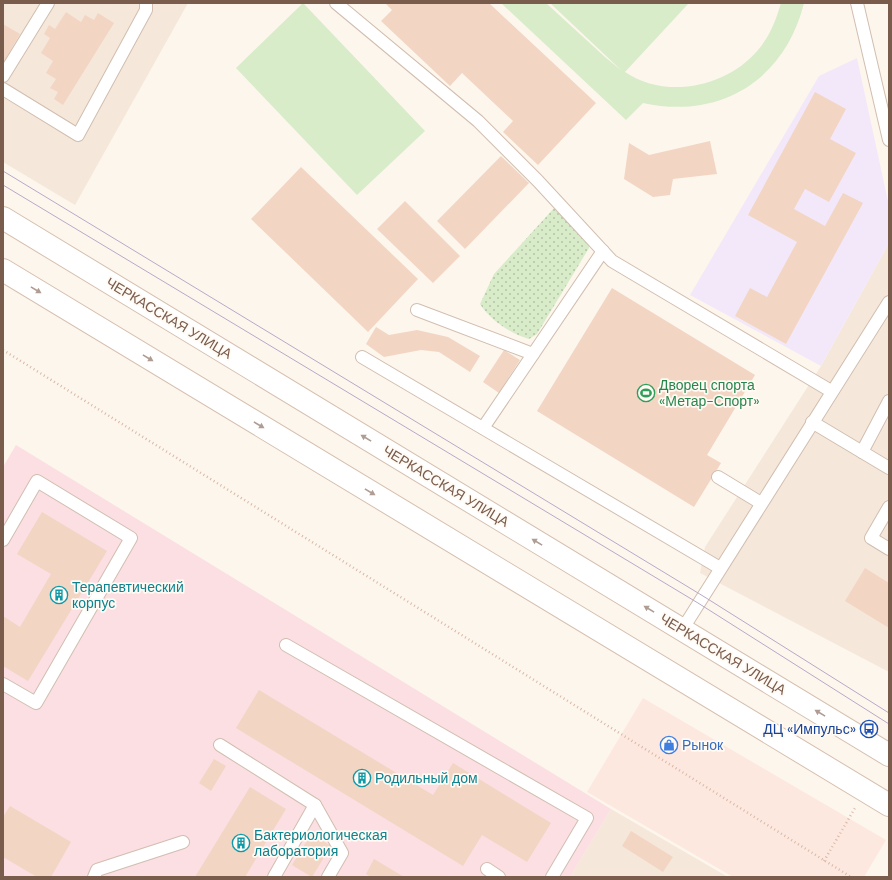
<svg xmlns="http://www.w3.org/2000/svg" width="892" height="880" viewBox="0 0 892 880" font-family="'DM Sans',sans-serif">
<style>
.residential{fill:#f5e8da}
.commercial{fill:#fde8e0}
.education{fill:#f3e8fa}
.medical{fill:#fbdfe3}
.grass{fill:url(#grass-dots)}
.pitch{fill:#d8ecc9}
.building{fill:#f3d5c3}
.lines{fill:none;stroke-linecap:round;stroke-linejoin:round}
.service-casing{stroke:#d1beb0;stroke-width:14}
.secondary-casing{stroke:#d6c0b0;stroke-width:24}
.path{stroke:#d9b8a5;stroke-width:2.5;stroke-dasharray:1 3;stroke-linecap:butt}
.service{stroke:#fff;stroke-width:12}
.secondary{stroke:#fff;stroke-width:22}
.tram{stroke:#b9a8c9;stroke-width:1}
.oneway{fill:#af9d94}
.labels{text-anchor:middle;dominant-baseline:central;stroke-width:3.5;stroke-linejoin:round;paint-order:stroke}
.street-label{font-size:14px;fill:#7a5c4d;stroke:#fffaf3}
.leisure-label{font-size:14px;fill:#27864d;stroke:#fffaf3;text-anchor:start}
.culture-label{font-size:14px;fill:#0d838f;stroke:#fffaf3;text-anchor:start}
.transit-label{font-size:14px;fill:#164399;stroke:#fffaf3;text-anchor:end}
.shop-label{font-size:14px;fill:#366cbe;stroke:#fffaf3;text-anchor:start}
</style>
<defs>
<pattern id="grass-dots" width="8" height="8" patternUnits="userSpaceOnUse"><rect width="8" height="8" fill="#d8ecc9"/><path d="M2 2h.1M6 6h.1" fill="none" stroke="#b4c2a5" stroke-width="1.8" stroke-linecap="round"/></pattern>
</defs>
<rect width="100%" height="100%" fill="#fdf6ec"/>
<!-- residential -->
<g class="residential">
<path d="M 3,3 L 188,3 L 75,205 L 3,162 Z"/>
<path d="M 889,243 L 889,672 L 700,573 L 705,547 L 821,366 Z"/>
<path d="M 611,809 L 728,877 L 570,877 Z"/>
</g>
<!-- commercial -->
<path class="commercial" d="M 643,698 L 886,840 L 864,877 L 733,877 L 587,792 Z"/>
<!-- education -->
<path class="education" d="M 857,58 L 889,206 L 889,243 L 821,366 L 690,295 L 819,76 Z"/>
<!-- medical -->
<path class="medical" d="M 16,445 L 611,809 L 570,877 L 3,877 L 3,467 Z"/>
<!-- grass -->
<path class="grass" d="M 555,207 L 589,243 L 589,248 L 537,334 L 529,339 C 511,334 490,320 480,304 L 494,274 Z"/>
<!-- pitch -->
<g class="pitch">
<path d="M 303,3 L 425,131 L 357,195 L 236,68 Z"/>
<path d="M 501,3 L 546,3 L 605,57 L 622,71 L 550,3 L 689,3 L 625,72 C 666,100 727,87 758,50 C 770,36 776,20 781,3 L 804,3 C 785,80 720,120 643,103 L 626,120 Z"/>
</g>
<!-- building -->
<g class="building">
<path d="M 385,3 L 489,3 L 596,103 L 538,165 L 503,132 L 513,121 L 462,73 L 450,86 L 381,21 L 392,10 Z"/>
<path d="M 66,12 L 81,22 L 85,15 L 94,20 L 98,13 L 114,23 L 63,105 L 54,99 L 58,92 L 50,88 L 56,79 L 46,73 L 53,61 L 41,53 L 50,38 L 44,34 L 49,25 L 55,29 Z"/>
<path d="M 3,24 L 20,34 L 3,63 Z"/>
<path d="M 815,92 L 846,109 L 830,139 L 856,153 L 829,202 L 805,189 L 794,209 L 825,226 L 843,193 L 863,203 L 786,344 L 735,316 L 750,288 L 767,297 L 797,242 L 748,215 Z"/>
<path d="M 710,141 L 717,174 L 673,179 L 670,195 L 653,197 L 624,179 L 629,143 L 649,155 Z"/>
<path d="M 501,156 L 529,183 L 465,249 L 437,221 Z"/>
<path d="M 301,167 L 418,279 L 368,332 L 251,219 Z"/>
<path d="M 405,201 L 460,256 L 433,283 L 377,229 Z"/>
<path d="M 612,288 L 755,375 L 707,455 L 721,463 L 694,507 L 537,411 Z"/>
<path d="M 376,327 L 389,335 L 417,330 L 448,337 L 480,356 L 470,372 L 439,352 L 421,350 L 384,357 L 366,344 Z"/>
<path d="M 504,350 L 520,360 L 499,393 L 483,382 Z"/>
<path d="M 42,512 L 107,551 L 28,681 L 3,666 L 3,616 L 20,627 L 51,574 L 17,554 Z"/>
<path d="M 865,568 L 889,583 L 889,628 L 845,601 Z"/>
<path d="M 259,690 L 433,795 L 453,763 L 551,823 L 527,862 L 482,835 L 463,866 L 236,728 Z"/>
<path d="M 214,759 L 226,766 L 211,791 L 199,783 Z"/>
<path d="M 250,787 L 286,809 L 245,877 L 195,877 Z"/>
<path d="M 10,806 L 71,842 L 51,877 L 37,877 L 3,857 L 3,817 Z"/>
<path d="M 631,831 L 673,857 L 663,872 L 622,846 Z"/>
<path d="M 311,834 L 331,846 L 312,877 L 292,865 Z"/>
<path d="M 374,859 L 404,877 L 371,877 L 366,874 Z"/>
</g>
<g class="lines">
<defs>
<g id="service">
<path d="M 336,3 L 478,121 L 538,181 L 612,261 L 831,391"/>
<path d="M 857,3 L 889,140"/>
<path d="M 3,76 L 48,3"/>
<path d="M 3,89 L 78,135 L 146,10 L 146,3"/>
<path d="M 417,310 L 533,354"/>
<path d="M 362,357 L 720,568"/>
<path d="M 812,422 L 889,468"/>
<path d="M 483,428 L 603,251"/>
<path d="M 862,452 L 889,401"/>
<path d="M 718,477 L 761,503"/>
<path d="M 889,507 L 871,538 L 889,549"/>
<path d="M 3,540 L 37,481 L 131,538 L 36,703 L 3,684"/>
<path d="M 682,630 L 889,302"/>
<path d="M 286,645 L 587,818 L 552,877"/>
<path d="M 220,745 L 315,805 L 274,877"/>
<path d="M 315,805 L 342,853 L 328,877"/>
<path d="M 487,869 L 499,877"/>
<path d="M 94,877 L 97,870 L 183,842"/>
</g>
<g id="secondary">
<path d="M 3,218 L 889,755"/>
<path d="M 3,270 L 889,805"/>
</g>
</defs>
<!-- service casing -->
<use href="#service" class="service-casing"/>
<!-- secondary casing -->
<use href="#secondary" class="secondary-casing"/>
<!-- path -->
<g class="path">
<path d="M 3,350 L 851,877"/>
<path d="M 824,861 L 855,808"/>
</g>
<!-- service -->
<use href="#service" class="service"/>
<!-- secondary -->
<use href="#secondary" class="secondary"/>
<!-- tram -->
<g class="tram">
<path d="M 3,171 L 703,596 L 889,713"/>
<path d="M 3,185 L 698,603 L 889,724"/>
</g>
</g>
<!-- one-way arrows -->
<defs><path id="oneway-solid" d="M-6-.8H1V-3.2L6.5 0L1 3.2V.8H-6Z"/></defs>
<g class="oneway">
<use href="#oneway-solid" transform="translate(36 290) rotate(31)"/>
<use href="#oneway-solid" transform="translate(148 358) rotate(31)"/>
<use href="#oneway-solid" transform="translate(259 425) rotate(31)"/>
<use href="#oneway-solid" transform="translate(366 438) rotate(-149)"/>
<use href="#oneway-solid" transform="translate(370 492) rotate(31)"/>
<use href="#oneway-solid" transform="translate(537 542) rotate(-149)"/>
<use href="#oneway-solid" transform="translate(649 609) rotate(-149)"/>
<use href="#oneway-solid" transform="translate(820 713) rotate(-149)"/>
</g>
<!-- icons -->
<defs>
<symbol id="stadium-ring" viewBox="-11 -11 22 22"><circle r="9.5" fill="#fffaf3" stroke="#2e9e5b" stroke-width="1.5"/><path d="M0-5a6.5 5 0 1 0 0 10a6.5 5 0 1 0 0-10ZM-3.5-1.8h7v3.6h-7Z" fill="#2e9e5b"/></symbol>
<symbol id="building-ring" viewBox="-11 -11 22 22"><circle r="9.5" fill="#fffaf3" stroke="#0f9aa8" stroke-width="1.5"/><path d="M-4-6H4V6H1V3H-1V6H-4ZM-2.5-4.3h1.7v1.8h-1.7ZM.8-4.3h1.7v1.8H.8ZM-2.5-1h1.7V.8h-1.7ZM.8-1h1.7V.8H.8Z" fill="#0f9aa8"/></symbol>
<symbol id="bus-ring" viewBox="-11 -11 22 22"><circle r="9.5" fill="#fffaf3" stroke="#1a4fb4" stroke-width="1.5"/><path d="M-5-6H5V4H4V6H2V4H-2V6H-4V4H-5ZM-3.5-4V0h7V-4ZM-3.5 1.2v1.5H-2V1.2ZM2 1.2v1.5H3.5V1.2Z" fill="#1a4fb4"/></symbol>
<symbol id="shop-ring" viewBox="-11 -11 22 22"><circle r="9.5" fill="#fffaf3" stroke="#3f7fe0" stroke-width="1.5"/><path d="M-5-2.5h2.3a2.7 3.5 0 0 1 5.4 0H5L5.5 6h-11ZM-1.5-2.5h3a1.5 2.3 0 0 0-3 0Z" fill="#3f7fe0"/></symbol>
</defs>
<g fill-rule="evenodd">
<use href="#stadium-ring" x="636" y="383" width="20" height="20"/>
<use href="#building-ring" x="49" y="585" width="20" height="20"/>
<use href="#bus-ring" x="859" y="719" width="20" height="20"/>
<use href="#shop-ring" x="659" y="735" width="20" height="20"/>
<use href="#building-ring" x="352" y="768" width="20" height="20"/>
<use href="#building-ring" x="231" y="833" width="20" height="20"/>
</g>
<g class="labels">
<!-- street labels -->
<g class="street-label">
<text transform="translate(169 318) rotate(31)">ЧЕРКАССКАЯ УЛИЦА</text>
<text transform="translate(446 486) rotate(31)">ЧЕРКАССКАЯ УЛИЦА</text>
<text transform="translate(723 654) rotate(31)">ЧЕРКАССКАЯ УЛИЦА</text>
</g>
<!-- leisure labels -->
<g class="leisure-label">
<text x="659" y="385">Дворец спорта<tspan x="659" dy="16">«Метар-Спорт»</tspan></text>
</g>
<!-- culture labels -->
<g class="culture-label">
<text x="72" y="587">Терапевтический<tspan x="72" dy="16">корпус</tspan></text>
<text x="375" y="778">Родильный дом</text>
<text x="254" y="835">Бактериологическая<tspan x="254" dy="16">лаборатория</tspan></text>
</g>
<!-- transit labels -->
<g class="transit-label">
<text x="856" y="729">ДЦ «Импульс»</text>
</g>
<!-- shop labels -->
<g class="shop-label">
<text x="682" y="745">Рынок</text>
</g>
</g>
<!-- border -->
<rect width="892" height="880" fill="none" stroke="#7a5c4d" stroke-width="8"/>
</svg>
